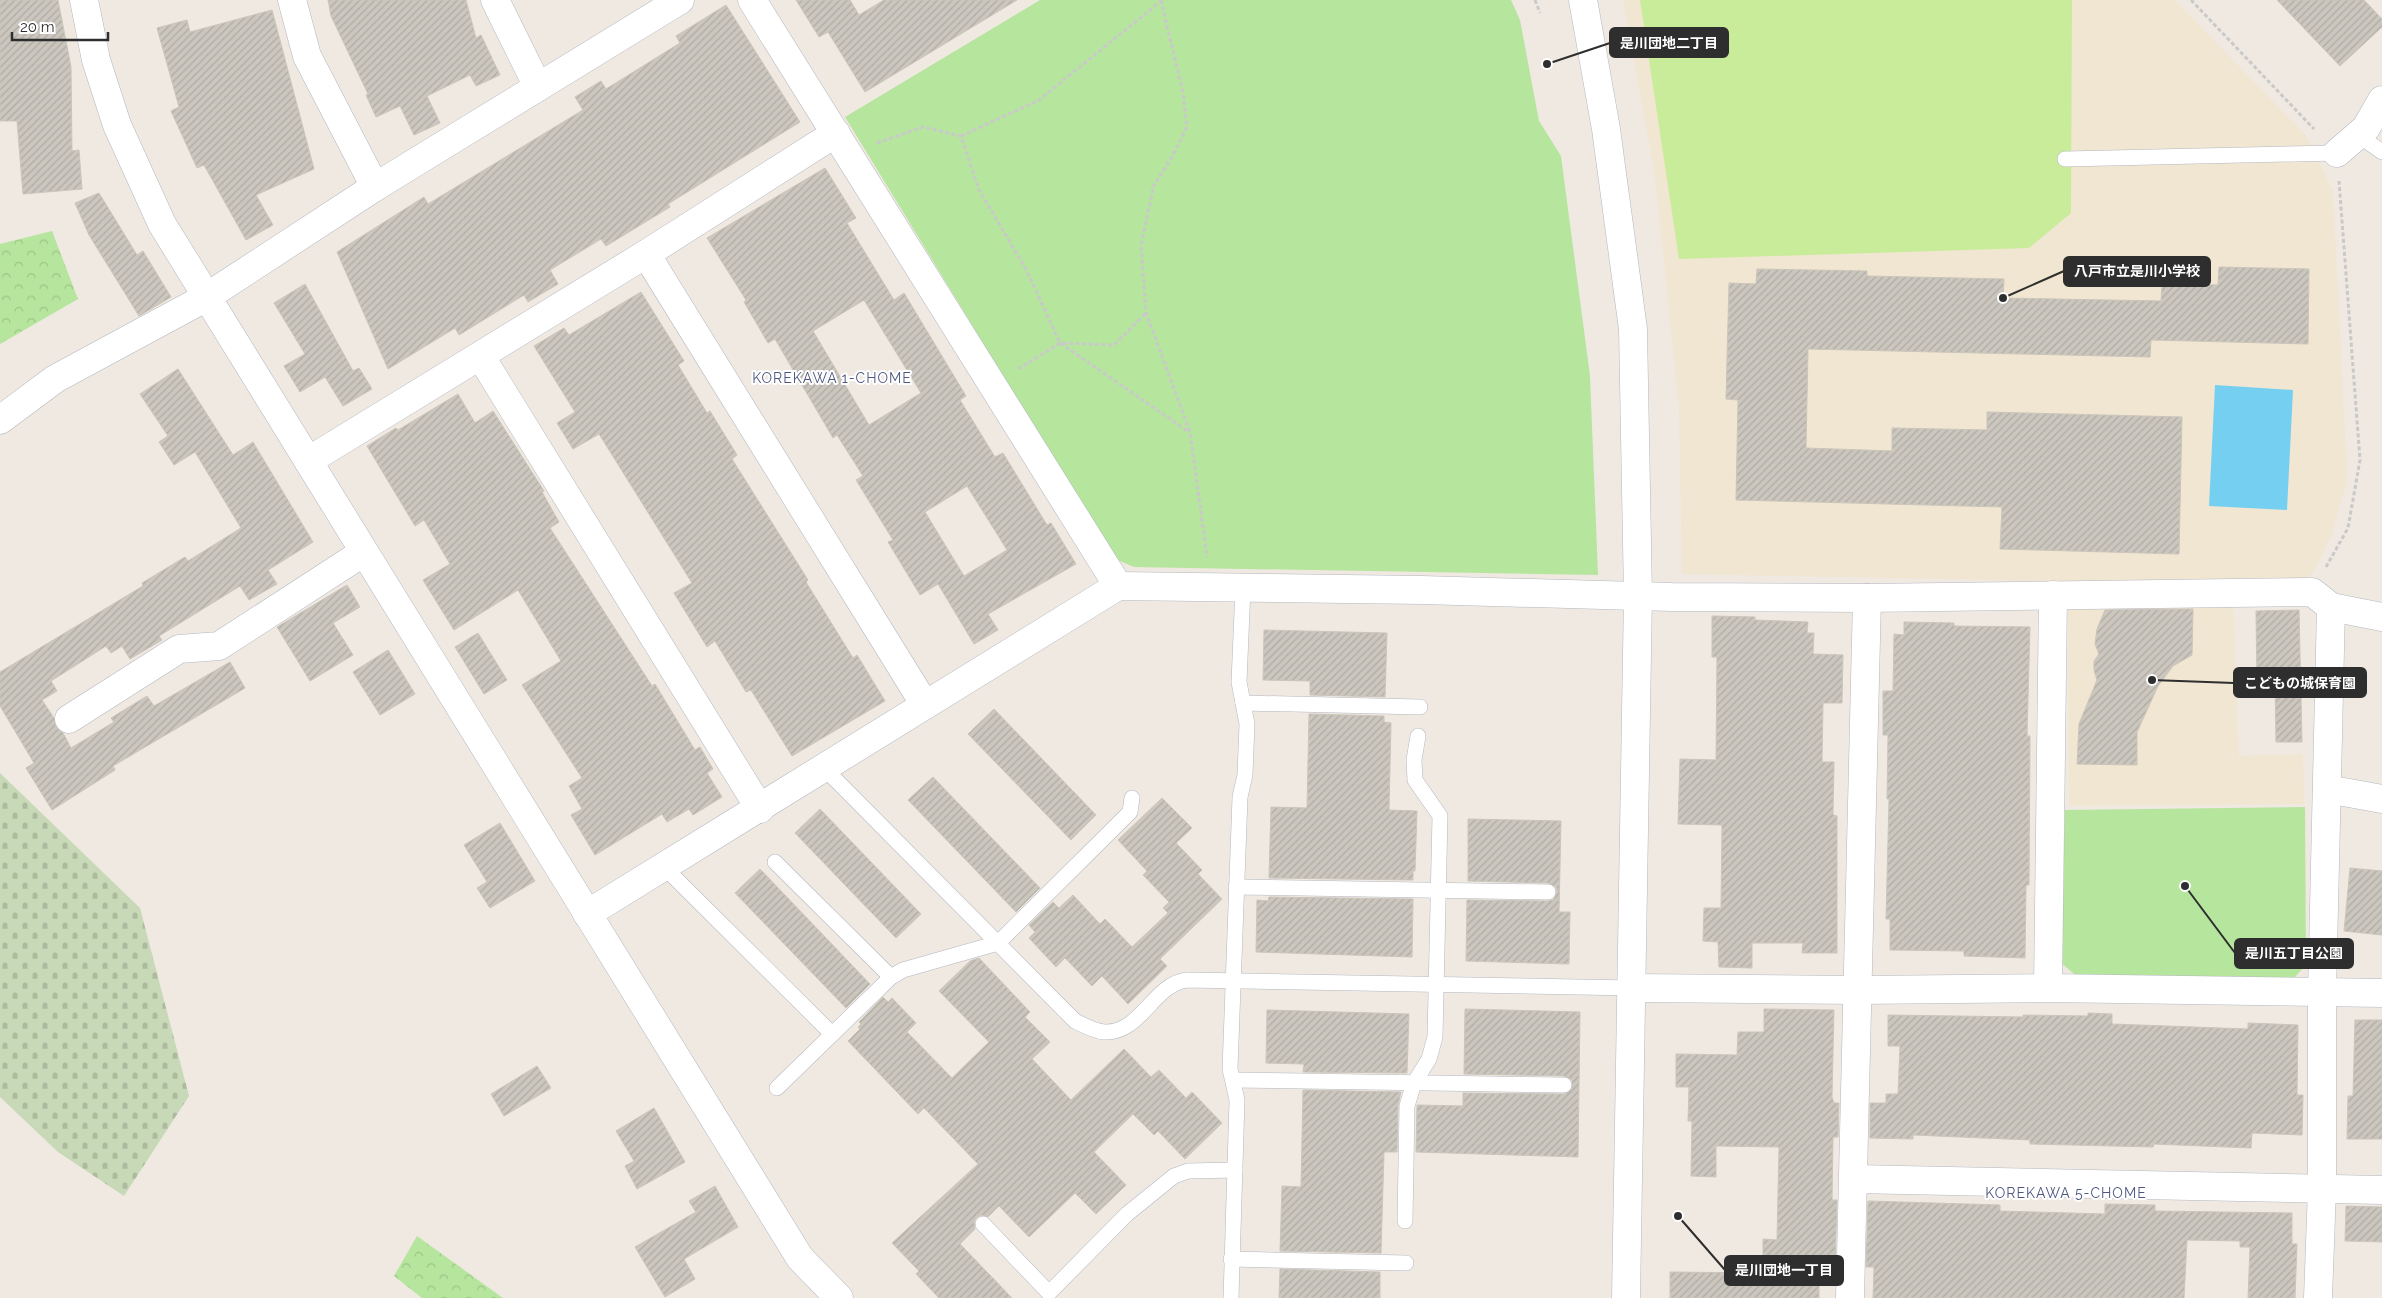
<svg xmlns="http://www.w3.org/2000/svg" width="2382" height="1298" viewBox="0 0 2382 1298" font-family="Raleway,'Noto Sans JP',sans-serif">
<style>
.education{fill:#f0e6d1}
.forest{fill:url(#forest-crowns)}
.cemetery{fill:url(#cemetery-stones)}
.park{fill:#b6e59e}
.pitch{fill:#c9ec9a}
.water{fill:#75cff0}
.building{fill:url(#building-hatch);stroke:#cbc5ba;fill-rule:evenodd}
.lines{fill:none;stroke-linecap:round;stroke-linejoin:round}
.lane-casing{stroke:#b4b7c1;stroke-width:16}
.street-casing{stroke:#b4b7c1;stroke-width:29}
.secondary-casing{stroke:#b4b7c1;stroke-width:29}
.path{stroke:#c9c9c9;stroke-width:3;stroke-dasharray:4 2.5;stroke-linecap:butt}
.lane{stroke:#fff;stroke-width:15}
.street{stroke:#fff;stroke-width:28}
.secondary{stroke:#fff;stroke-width:28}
.labels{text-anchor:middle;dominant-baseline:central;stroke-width:4;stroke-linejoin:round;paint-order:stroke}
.neighbourhood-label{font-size:14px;letter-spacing:1px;fill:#4d5680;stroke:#fff}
.leader{fill:none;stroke:#2e2e2e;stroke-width:2}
.callout-dot{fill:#2e2e2e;stroke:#fff;stroke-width:2}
.callout{fill:#2e2e2e;stroke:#2e2e2e;stroke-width:2}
.callout-label{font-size:14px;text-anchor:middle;font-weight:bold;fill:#fff}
</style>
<defs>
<pattern id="forest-crowns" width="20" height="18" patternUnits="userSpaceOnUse" patternTransform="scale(1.25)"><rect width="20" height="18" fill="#b6e59e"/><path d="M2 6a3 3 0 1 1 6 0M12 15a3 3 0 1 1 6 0" fill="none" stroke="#9dc588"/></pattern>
<pattern id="cemetery-stones" width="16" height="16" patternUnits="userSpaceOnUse" patternTransform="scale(1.25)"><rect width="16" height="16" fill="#c8d9b8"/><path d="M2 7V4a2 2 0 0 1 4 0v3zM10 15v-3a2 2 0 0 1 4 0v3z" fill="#acbb9e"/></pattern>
<pattern id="building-hatch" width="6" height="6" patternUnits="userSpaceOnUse" patternTransform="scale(1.25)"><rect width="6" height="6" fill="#cbc7bf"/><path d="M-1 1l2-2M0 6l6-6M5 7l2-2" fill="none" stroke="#afaba4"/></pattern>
</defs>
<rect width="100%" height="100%" fill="#efe9e1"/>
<!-- education -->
<g class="education">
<path d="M 1623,0 L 2175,0 L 2306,136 L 2333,191 L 2347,480 L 2332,534 L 2314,571 L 2300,586 L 1682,574 L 1679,406 L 1655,175 Z"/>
<path d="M 2068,606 L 2233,607 L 2239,756 L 2303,754 L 2304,804 L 2069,806 Z"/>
</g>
<!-- forest -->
<g class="forest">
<path d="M 52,231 L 78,299 L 0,344 L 0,244 Z"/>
<path d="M 417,1236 L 503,1298 L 422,1298 L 394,1276 Z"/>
</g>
<!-- cemetery -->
<path class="cemetery" d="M 0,773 L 140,908 L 189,1096 L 124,1196 L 58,1152 L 0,1097 Z"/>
<!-- park -->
<g class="park">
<path d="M 1040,0 L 1511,0 L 1520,20 L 1539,121 L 1561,156 L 1590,376 L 1598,575 L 1134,567 L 1115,559 L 845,117 Z"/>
<path d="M 2305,807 L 2306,965 L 2294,978 L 2079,978 L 2061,963 L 2065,810 Z"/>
</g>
<!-- pitch -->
<path class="pitch" d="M 1640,0 L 2072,0 L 2071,213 L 2029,248 L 1679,259 Z"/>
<!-- water -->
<path class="water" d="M 2215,385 L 2293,390 L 2287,510 L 2209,506 Z"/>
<!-- building -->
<g class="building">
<path d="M 0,0 L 58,0 L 71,67 L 72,151 L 79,150 L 82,189 L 23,194 L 17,121 L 0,121 Z"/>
<path d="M 328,0 L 466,0 L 476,38 L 481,35 L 500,75 L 476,86 L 470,75 L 427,96 L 440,123 L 414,135 L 400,106 L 376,117 L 366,95 L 368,94 L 331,16 Z"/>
<path d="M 796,0 L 850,0 L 859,15 L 884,0 L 1017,0 L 865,92 L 828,32 L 819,37 Z"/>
<path d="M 2277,0 L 2364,0 L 2382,19 L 2382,27 L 2340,66 Z"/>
<path d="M 726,5 L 800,122 L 668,204 L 670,207 L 606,246 L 601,239 L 550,270 L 558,284 L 528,302 L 524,295 L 459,335 L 455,328 L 388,369 L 337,252 L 424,197 L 428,204 L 583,110 L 575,97 L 601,81 L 606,89 L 680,43 L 676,36 Z"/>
<path d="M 272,10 L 314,169 L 256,195 L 273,225 L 246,240 L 204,165 L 197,168 L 171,111 L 179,107 L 157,28 L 187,20 L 190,32 Z"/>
<path d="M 825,168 L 856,218 L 847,223 L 894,300 L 904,293 L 966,396 L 960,400 L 995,457 L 1003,453 L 1047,525 L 1051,523 L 1076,564 L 988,614 L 998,630 L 974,644 L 938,584 L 920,595 L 888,542 L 893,540 L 856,480 L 863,476 L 837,435 L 833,438 L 775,339 L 768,343 L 744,302 L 746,300 L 707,238 ZM 864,300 L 921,393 L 869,425 L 813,331 ZM 967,486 L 1007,550 L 964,576 L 925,512 Z"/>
<path d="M 99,193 L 137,255 L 143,251 L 171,297 L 139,316 L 89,235 L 75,203 Z"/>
<path d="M 2219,267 L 2309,269 L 2308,344 L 2151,340 L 2150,357 L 1808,349 L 1806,448 L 1892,451 L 1892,428 L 1987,430 L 1987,412 L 2182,417 L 2179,554 L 2000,549 L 2002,507 L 1736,500 L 1738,400 L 1726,399 L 1729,283 L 1756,284 L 1757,269 L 1867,271 L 1867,276 L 2004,279 L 2003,298 L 2161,301 L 2162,284 L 2218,285 Z"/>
<path d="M 305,284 L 353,371 L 359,368 L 372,389 L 343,406 L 325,377 L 300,392 L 284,366 L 305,354 L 274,303 Z"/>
<path d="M 641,292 L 684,361 L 678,365 L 707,413 L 710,411 L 737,455 L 732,459 L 808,580 L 806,582 L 853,658 L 857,655 L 885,701 L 792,756 L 751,690 L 746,692 L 715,641 L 707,647 L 674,593 L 692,583 L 599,434 L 573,449 L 557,423 L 575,412 L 534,346 L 564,328 L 569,335 Z"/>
<path d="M 178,369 L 233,455 L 253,442 L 313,542 L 268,570 L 277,584 L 249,600 L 240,586 L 159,636 L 162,640 L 130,659 L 122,646 L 111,653 L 106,646 L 51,681 L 57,691 L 42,700 L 54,718 L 56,727 L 63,733 L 71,748 L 114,722 L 111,718 L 147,696 L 154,706 L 230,662 L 245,688 L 113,766 L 115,770 L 52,810 L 26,768 L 34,763 L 0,706 L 0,672 L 143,586 L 142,583 L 185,557 L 188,561 L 241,528 L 195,452 L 174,465 L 159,442 L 168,436 L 140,394 Z"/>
<path d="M 458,394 L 475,423 L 493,411 L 544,491 L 542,492 L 559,522 L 550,528 L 652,686 L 655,684 L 695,750 L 700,747 L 713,769 L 707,773 L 722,797 L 693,815 L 689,809 L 667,822 L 662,814 L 595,855 L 571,815 L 582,809 L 569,786 L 582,778 L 522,685 L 561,661 L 518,590 L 454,630 L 423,580 L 450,564 L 424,520 L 415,526 L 367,446 L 396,428 L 398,430 Z"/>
<path d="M 347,585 L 360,607 L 333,623 L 353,655 L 310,681 L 277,627 Z"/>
<path d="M 2193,609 L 2192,655 L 2173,666 L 2158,686 L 2137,732 L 2137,765 L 2077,764 L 2079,724 L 2097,680 L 2094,670 L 2094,661 L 2099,654 L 2095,644 L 2097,629 L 2105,610 Z"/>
<path d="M 2299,610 L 2302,742 L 2276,742 L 2275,684 L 2257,684 L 2256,611 Z"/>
<path d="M 1712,616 L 1755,617 L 1755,620 L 1808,622 L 1807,633 L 1814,633 L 1813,654 L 1843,655 L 1842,703 L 1823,703 L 1822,762 L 1834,762 L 1833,815 L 1837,816 L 1837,953 L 1802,953 L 1803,943 L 1752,943 L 1752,968 L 1719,967 L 1718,942 L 1703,941 L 1704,908 L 1721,908 L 1722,825 L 1678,824 L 1680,759 L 1716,760 L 1717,657 L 1712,657 Z"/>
<path d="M 1904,622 L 1954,623 L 1954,626 L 2030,627 L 2027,736 L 2030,736 L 2029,885 L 2026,885 L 2025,958 L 1964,956 L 1964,951 L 1890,950 L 1890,919 L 1886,919 L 1889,799 L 1887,799 L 1888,735 L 1883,735 L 1883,691 L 1893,691 L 1894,634 L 1904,635 Z"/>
<path d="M 1264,630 L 1387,633 L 1385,697 L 1310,695 L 1310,681 L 1263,680 Z"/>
<path d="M 478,633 L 507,680 L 484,694 L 455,647 Z"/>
<path d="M 388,650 L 415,694 L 380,715 L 353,672 Z"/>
<path d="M 994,709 L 1096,815 L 1071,840 L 968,734 Z"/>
<path d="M 1309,714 L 1384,716 L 1384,722 L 1391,723 L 1389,810 L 1417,811 L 1415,871 L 1413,871 L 1413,880 L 1269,878 L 1271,807 L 1307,808 Z"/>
<path d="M 933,777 L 1040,888 L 1016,912 L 908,800 Z"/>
<path d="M 1162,798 L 1192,828 L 1176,843 L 1202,870 L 1198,874 L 1222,899 L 1160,959 L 1167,966 L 1128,1004 L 1102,976 L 1092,986 L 1065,958 L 1056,967 L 1029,938 L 1035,932 L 1029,925 L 1053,902 L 1059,908 L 1073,895 L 1100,924 L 1105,919 L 1132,947 L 1168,913 L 1163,908 L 1169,902 L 1143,875 L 1147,871 L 1118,840 Z"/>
<path d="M 820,809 L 921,914 L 896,938 L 795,833 Z"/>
<path d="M 1468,819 L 1561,821 L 1559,912 L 1570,912 L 1569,964 L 1466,961 L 1467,900 L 1548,901 L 1553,900 L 1557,893 L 1556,887 L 1548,883 L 1468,881 Z"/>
<path d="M 500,823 L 535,881 L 490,908 L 477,888 L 487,882 L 464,845 Z"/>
<path d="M 2350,868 L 2382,871 L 2382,935 L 2344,931 Z"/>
<path d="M 760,869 L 870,984 L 846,1008 L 735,893 Z"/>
<path d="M 1269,897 L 1413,899 L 1412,957 L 1256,952 L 1257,900 L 1268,901 Z"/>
<path d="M 979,958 L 1030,1012 L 1025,1017 L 1050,1042 L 1032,1059 L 1071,1100 L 1124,1049 L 1151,1077 L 1159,1070 L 1186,1098 L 1192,1092 L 1222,1123 L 1185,1159 L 1158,1131 L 1154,1135 L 1133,1114 L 1094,1152 L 1126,1185 L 1096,1214 L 1075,1193 L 1029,1237 L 999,1206 L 988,1217 L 981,1215 L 976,1218 L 974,1222 L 975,1229 L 960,1244 L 1012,1298 L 939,1298 L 916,1274 L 919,1271 L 892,1243 L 978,1164 L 924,1108 L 918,1114 L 848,1041 L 860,1029 L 858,1027 L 861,1024 L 859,1022 L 883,997 L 888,1002 L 892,998 L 916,1023 L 907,1032 L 952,1078 L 989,1042 L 939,991 L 970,961 Z"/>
<path d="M 1465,1009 L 1580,1012 L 1578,1157 L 1416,1152 L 1417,1105 L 1463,1106 L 1463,1093 L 1564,1094 L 1572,1089 L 1572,1080 L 1564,1076 L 1464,1074 Z"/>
<path d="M 1764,1009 L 1834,1010 L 1832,1097 L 1834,1103 L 1839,1103 L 1838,1137 L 1833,1137 L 1832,1200 L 1837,1200 L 1835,1266 L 1819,1266 L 1819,1298 L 1670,1298 L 1670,1272 L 1763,1273 L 1763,1239 L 1777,1240 L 1779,1147 L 1716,1146 L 1716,1177 L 1691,1176 L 1692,1121 L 1688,1121 L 1689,1087 L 1676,1087 L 1676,1054 L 1737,1055 L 1738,1032 L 1764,1032 Z"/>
<path d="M 1267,1010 L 1409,1014 L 1407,1073 L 1303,1072 L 1304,1064 L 1266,1063 Z"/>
<path d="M 2088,1013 L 2112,1014 L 2112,1024 L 2248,1029 L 2248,1023 L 2298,1025 L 2297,1095 L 2303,1095 L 2302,1135 L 2252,1133 L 2251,1148 L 2154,1144 L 2153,1147 L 2030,1144 L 2030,1140 L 1913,1135 L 1913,1139 L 1870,1138 L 1870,1103 L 1886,1103 L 1886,1094 L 1898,1094 L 1900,1046 L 1888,1046 L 1888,1015 L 2023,1017 L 2023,1015 L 2088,1016 Z"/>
<path d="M 2355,1020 L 2382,1020 L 2382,1139 L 2347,1139 L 2348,1096 L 2353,1096 Z"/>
<path d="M 537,1066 L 551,1088 L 504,1116 L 491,1094 Z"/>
<path d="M 1303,1090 L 1401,1092 L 1398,1106 L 1397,1152 L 1384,1152 L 1381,1253 L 1280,1251 L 1282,1186 L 1301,1187 Z"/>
<path d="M 654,1108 L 685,1162 L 637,1189 L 625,1166 L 634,1161 L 616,1131 Z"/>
<path d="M 715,1186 L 738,1227 L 684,1259 L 695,1279 L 665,1297 L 635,1247 L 696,1212 L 689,1201 Z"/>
<path d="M 1868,1201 L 2000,1205 L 2000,1211 L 2105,1214 L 2105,1204 L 2155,1205 L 2155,1211 L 2292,1213 L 2292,1244 L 2297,1244 L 2295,1298 L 2248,1298 L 2250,1247 L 2240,1247 L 2240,1241 L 2187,1240 L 2184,1298 L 1873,1298 L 1874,1267 L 1866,1267 Z"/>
<path d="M 2346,1206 L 2382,1207 L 2382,1242 L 2345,1241 Z"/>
<path d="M 1280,1269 L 1380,1272 L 1380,1298 L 1279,1298 Z"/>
</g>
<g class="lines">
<defs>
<g id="lane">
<path d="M 2358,135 L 2382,152"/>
<path d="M 2065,159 L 2337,153"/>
<path d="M 1243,703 L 1420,707"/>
<path d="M 824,768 L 1075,1021 C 1083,1025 1094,1031 1104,1032 C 1141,1034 1153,984 1187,980 L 1633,988"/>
<path d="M 775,862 L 891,977"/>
<path d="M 664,867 L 832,1034"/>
<path d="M 1236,887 L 1548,892"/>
<path d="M 1233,1080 L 1564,1085"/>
<path d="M 777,1088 L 891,977 L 903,970 L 998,943 L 1130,812 L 1132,798"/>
<path d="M 1405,1221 L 1407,1106 L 1414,1083 L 1429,1059 L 1435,1037 L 1440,816 L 1415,780 L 1414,760 L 1418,736"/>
<path d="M 983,1224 L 1049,1293 L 1127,1214 L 1174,1176 L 1188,1171 L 1235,1170"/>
<path d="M 1231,1259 L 1406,1263"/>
<path d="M 1231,1298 L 1237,1100 L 1230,1069 L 1240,797 L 1245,775 L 1247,724 L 1239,682 L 1243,588"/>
</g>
<g id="street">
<path d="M 84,0 L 96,60 L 117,125 L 162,224 L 800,1258 L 839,1298"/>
<path d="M 292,0 L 307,56 L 375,187"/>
<path d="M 495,0 L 538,87"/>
<path d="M 752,0 L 1118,586"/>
<path d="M 2337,153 L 2366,128 L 2382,100"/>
<path d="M 646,254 L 925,705"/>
<path d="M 481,357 L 760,809"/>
<path d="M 0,420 L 55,379 L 205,298 L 375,187 L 680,0"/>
<path d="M 308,461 L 646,254 L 836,133"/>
<path d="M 69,719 L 179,649 L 219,646 L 364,552"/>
<path d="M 2327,789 L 2382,799"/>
<path d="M 587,914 L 1118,586 L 1422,590 L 1672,597 L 1867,598 L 2312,592 L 2331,607 L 2382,617"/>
<path d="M 1633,988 L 1859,990 L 2048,988 L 2382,993"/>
<path d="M 2048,988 L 2053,595"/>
<path d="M 1854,1179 L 2382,1190"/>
<path d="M 1850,1298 L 1867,598"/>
<path d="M 2318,1298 L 2322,1189 L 2322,993 L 2331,607"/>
</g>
<path id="secondary" d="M 1583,0 L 1606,129 L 1633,329 L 1638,596 L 1626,1298"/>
</defs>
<!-- lane casing -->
<use href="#lane" class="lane-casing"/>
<!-- street casing -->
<use href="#street" class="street-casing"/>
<!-- secondary casing -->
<use href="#secondary" class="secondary-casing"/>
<!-- path -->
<g class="path">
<path d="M 1161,0 L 1183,93 L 1187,127 L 1172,157 L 1154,185 L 1141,245 L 1146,313 L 1190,432 L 1207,557"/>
<path d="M 1535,0 L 1540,13"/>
<path d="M 2191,0 L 2314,129"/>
<path d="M 961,136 L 1039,100 L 1161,1"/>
<path d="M 877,143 L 923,127 L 961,136 L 979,190 L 1026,269 L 1060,343 L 1189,432"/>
<path d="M 1018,369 L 1060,343 L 1114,345 L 1146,313"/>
<path d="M 2326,567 L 2348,528 L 2360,460 L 2339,181"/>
</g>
<!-- lane -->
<use href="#lane" class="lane"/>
<!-- street -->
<use href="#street" class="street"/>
<!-- secondary -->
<use href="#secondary" class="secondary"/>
</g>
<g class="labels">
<!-- neighbourhood labels -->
<g class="neighbourhood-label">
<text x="832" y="378">KOREKAWA 1-CHOME</text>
<text x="2066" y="1193">KOREKAWA 5-CHOME</text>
</g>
</g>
<!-- callouts -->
<path class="leader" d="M1547 64L1610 43M2003 298L2064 271M2152 680L2234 683M2185 886L2235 953M1678 1216L1725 1270"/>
<g class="callout-dot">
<circle cx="1547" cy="64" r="5"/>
<circle cx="2003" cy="298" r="5"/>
<circle cx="2152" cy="680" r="5"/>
<circle cx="2185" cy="886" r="5"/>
<circle cx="1678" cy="1216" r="5"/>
</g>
<g class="callout">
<rect x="1610" y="28" width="118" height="29" rx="5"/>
<rect x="2064" y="257" width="146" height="29" rx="5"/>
<rect x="2234" y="668" width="132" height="29" rx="5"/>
<rect x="2235" y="939" width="118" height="29" rx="5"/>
<rect x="1725" y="1256" width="118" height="29" rx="5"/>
</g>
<g class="callout-label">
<text x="1669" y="48">是川団地二丁目</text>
<text x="2137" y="276">八戸市立是川小学校</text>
<text x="2300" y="688">こどもの城保育園</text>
<text x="2294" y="958">是川五丁目公園</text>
<text x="1784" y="1275">是川団地一丁目</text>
</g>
<!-- scale -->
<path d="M12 32v8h96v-8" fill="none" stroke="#2e2e2e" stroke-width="2.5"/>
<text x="20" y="32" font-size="15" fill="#2e2e2e" stroke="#ffffff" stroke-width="4" paint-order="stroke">20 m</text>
</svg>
